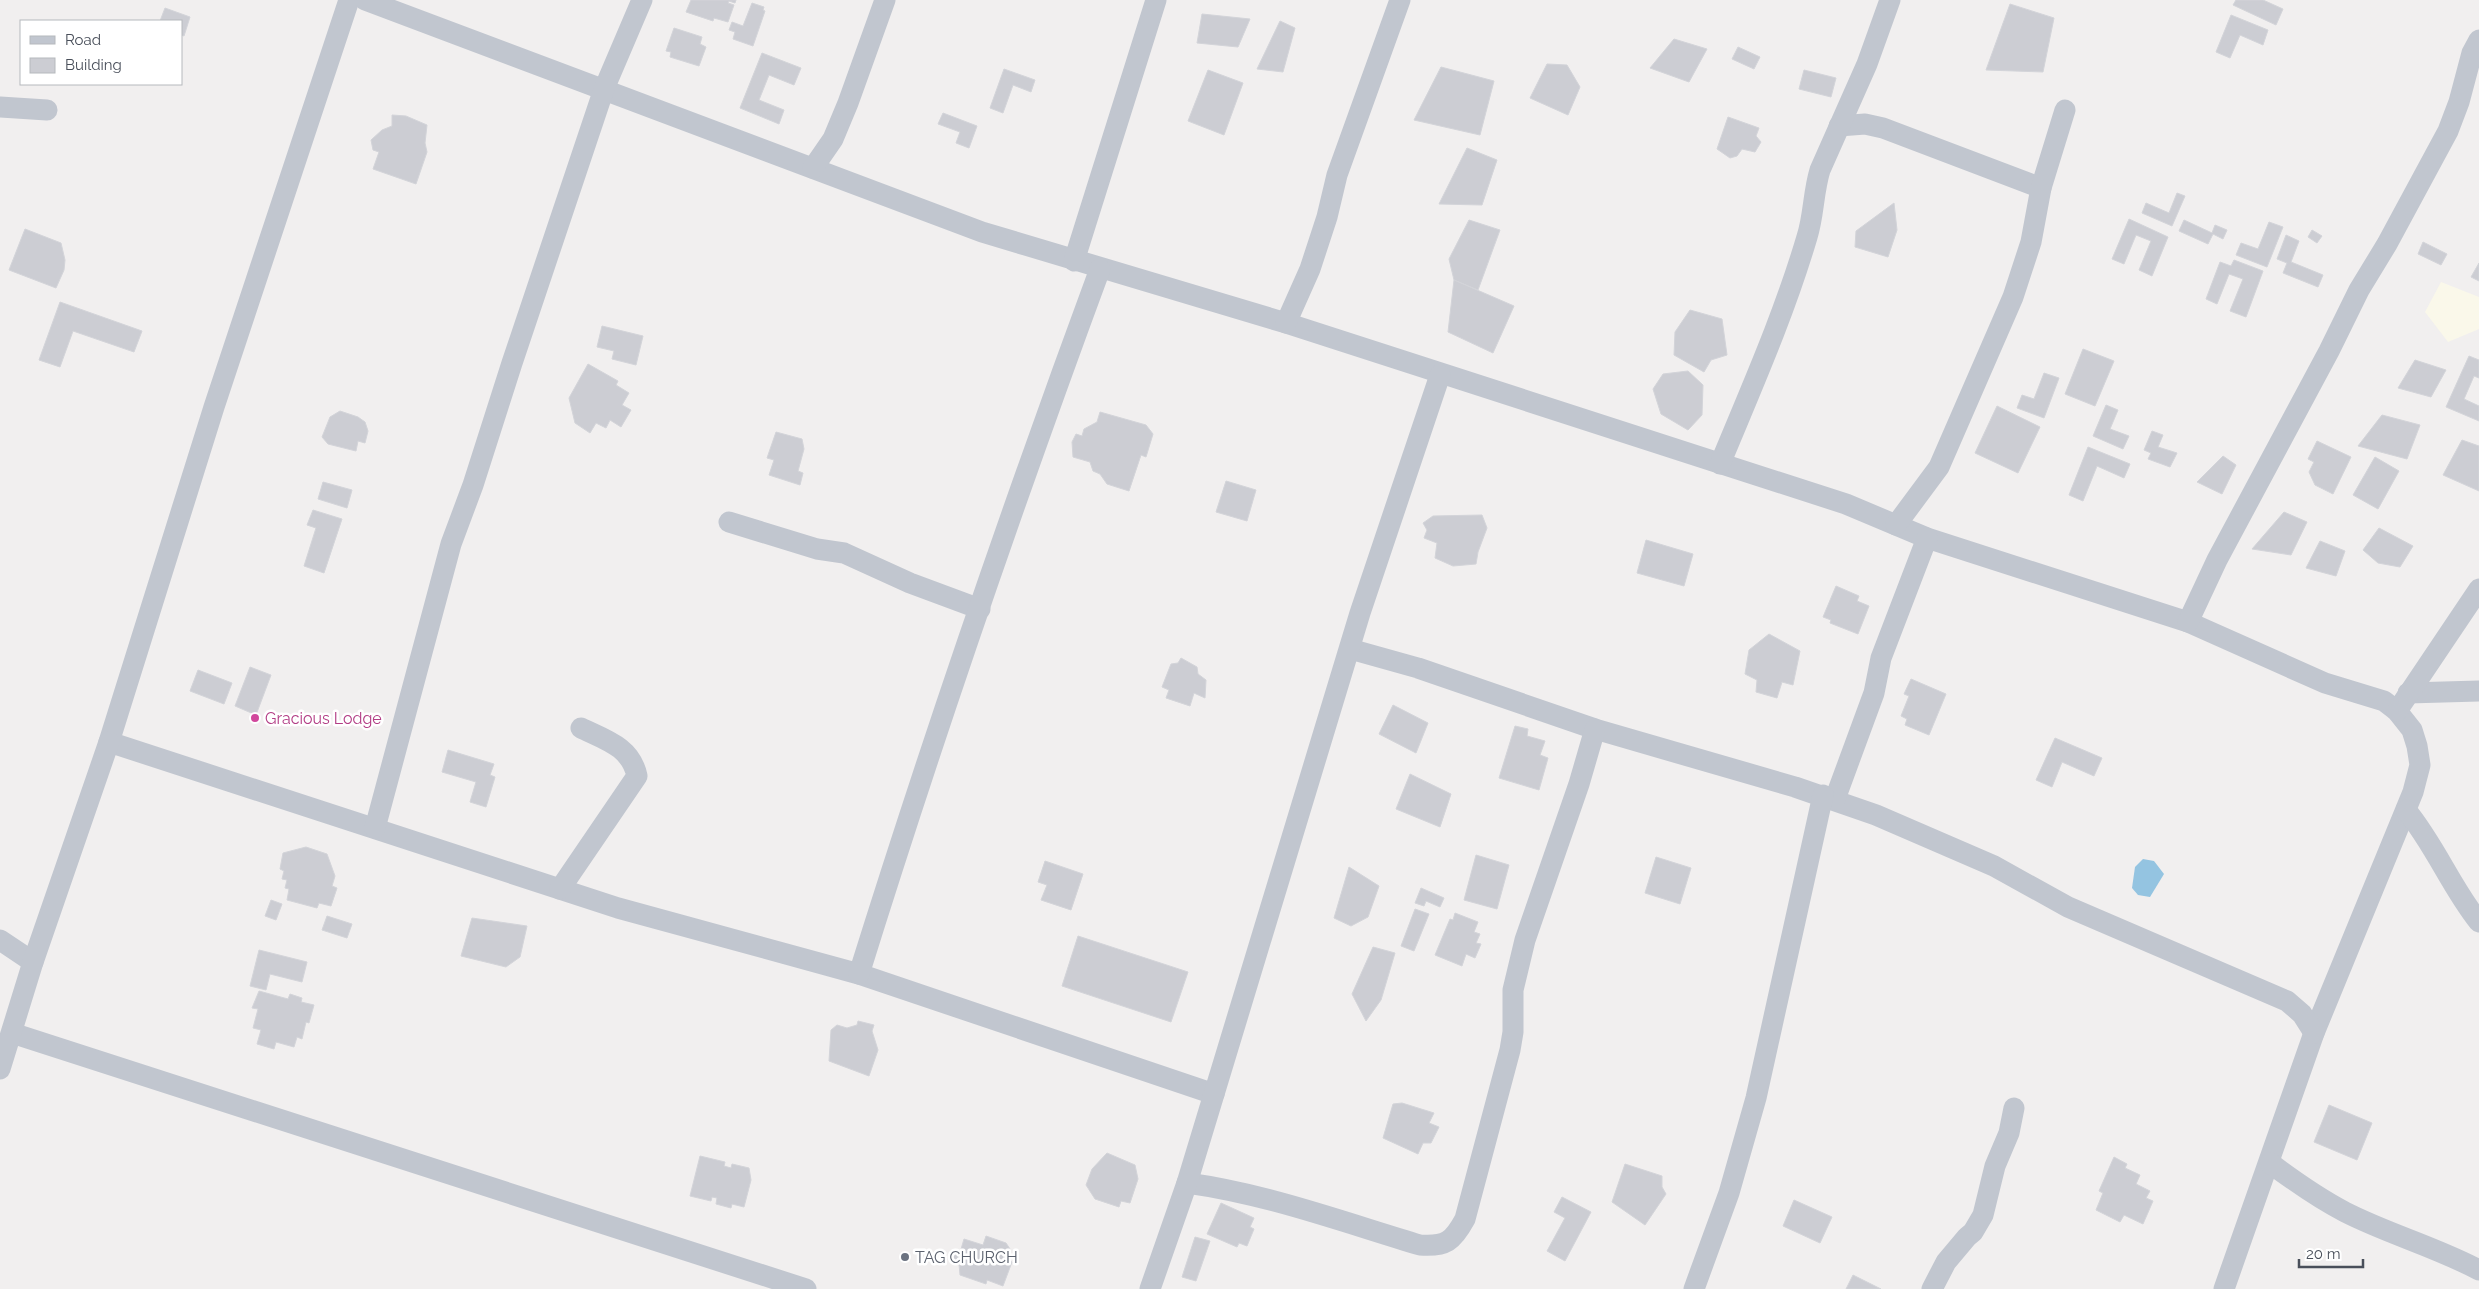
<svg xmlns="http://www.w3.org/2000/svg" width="2479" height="1289" viewBox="0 0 2479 1289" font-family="Raleway,sans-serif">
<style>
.commercial{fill:#faf8ea}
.water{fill:#94c4e1}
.building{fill:#cccdd3;stroke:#d3d4d9}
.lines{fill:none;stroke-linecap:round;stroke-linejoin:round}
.street{stroke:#c1c6cf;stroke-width:21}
.hotel-dot{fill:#d1479c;stroke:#fff;stroke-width:2}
.worship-dot{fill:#6b7280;stroke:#fff;stroke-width:2}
.labels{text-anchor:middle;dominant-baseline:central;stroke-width:5;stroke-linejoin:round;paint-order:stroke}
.hotel-label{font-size:16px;fill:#b23c85;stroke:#fff;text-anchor:start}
.worship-label{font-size:16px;fill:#5b616d;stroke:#fff;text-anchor:start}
</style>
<rect width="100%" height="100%" fill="#f1efef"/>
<!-- commercial -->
<path class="commercial" d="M 2441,282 L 2479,297 L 2479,329 L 2448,342 L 2425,312 Z"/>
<!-- water -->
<path class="water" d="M 2143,859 L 2154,861 L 2164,874 L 2150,897 L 2138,895 L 2132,888 L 2135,867 Z"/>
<!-- building -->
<g class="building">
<path d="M 691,0 L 736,0 L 735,3 L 729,1 L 728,3 L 734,5 L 728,22 L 714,18 L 713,21 L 686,12 Z"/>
<path d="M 2236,0 L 2263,0 L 2283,9 L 2276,25 L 2233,5 Z"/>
<path d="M 752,3 L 764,7 L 763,10 L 765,11 L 753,46 L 733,39 L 735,32 L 729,30 L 732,22 L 743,26 Z"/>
<path d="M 2010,4 L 2054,18 L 2043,72 L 1986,70 Z"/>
<path d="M 165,8 L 190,17 L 184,36 L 181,35 L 181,21 L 160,21 Z"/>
<path d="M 1202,14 L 1250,19 L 1238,47 L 1197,43 Z"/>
<path d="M 2231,15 L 2268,30 L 2263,45 L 2240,35 L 2230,58 L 2216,52 Z"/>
<path d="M 1280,21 L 1295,28 L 1283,72 L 1257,69 Z"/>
<path d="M 674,28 L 702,37 L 700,44 L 706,47 L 699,66 L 670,57 L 671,52 L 666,51 Z"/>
<path d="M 1674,39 L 1707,49 L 1689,82 L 1650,68 Z"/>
<path d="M 1738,47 L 1760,57 L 1754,69 L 1732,59 Z"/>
<path d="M 762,53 L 801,68 L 794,85 L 769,75 L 759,100 L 784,110 L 779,124 L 740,108 Z"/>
<path d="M 1547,64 L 1567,65 L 1580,87 L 1568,115 L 1530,98 Z"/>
<path d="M 1441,67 L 1494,81 L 1480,135 L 1414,120 Z"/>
<path d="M 1004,69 L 1035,80 L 1031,92 L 1013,85 L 1003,113 L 990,108 Z"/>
<path d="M 1208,70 L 1243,83 L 1224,135 L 1188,121 Z"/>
<path d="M 1804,70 L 1836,78 L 1831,97 L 1799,89 Z"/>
<path d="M 943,113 L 977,126 L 969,148 L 956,143 L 960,132 L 938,124 Z"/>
<path d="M 392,115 L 406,116 L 427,125 L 425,143 L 427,152 L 416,184 L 373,169 L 379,152 L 373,150 L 371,140 L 382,130 L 392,126 Z"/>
<path d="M 1728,117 L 1759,128 L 1756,136 L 1761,142 L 1755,152 L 1742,149 L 1737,156 L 1730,158 L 1717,149 Z"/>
<path d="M 1467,148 L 1497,160 L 1482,205 L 1439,204 Z"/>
<path d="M 2177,193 L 2185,196 L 2172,226 L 2142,213 L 2146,203 L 2169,213 Z"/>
<path d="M 1894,203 L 1897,230 L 1888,257 L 1855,247 L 1856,231 Z"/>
<path d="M 2129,219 L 2168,237 L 2152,276 L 2139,270 L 2151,241 L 2136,235 L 2124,264 L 2112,259 Z"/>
<path d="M 1469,220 L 1500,230 L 1478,290 L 1454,280 L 1449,259 Z"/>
<path d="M 2184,220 L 2212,233 L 2215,225 L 2227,230 L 2223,239 L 2213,234 L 2208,244 L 2179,231 Z"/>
<path d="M 2269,222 L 2283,227 L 2267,267 L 2236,255 L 2241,243 L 2258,249 Z"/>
<path d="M 25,229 L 61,243 L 65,260 L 64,270 L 56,288 L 9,270 Z"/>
<path d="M 2312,230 L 2322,236 L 2317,243 L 2308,237 Z"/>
<path d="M 2286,235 L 2299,241 L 2291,262 L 2323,275 L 2318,287 L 2283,273 L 2287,263 L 2277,259 Z"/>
<path d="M 2423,242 L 2447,254 L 2441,265 L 2418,254 Z"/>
<path d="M 2234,260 L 2263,271 L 2246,317 L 2230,311 L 2243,279 L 2229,274 L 2217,304 L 2206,299 L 2220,262 L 2231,266 Z"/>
<path d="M 2479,263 L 2479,281 L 2471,277 Z"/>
<path d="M 1454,280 L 1514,306 L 1493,353 L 1448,332 Z"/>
<path d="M 60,302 L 142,331 L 134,352 L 73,331 L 60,367 L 39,360 Z"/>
<path d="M 1690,310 L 1722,319 L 1727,355 L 1711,360 L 1704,372 L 1674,355 L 1675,332 Z"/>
<path d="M 602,326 L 643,336 L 636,365 L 612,359 L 614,351 L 597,347 Z"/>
<path d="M 2083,349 L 2114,361 L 2095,406 L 2065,394 Z"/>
<path d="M 2469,356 L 2479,360 L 2479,378 L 2474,376 L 2464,399 L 2479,406 L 2479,421 L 2446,407 Z"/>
<path d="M 2415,360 L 2446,370 L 2431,397 L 2398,388 Z"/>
<path d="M 588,364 L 618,381 L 616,385 L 629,393 L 622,405 L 631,410 L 621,427 L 610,420 L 606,428 L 596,423 L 590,433 L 575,423 L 569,398 Z"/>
<path d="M 1688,371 L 1703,385 L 1702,415 L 1688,430 L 1661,414 L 1653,389 L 1663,374 Z"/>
<path d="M 2044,373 L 2059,378 L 2044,418 L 2017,408 L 2022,395 L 2034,399 Z"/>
<path d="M 2106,405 L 2118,410 L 2110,429 L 2129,436 L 2123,449 L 2093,436 Z"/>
<path d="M 1997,406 L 2040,427 L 2018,473 L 1975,453 Z"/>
<path d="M 340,411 L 358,417 L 365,422 L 368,431 L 365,443 L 358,441 L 356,451 L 328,444 L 322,437 L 330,417 Z"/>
<path d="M 1100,412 L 1146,425 L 1153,434 L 1146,457 L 1141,455 L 1129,491 L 1107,484 L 1100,474 L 1093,471 L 1090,462 L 1073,457 L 1072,442 L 1076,434 L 1082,436 L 1084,429 L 1097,422 Z"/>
<path d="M 2382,415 L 2420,425 L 2407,459 L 2358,446 Z"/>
<path d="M 2152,431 L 2163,435 L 2158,447 L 2177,453 L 2170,467 L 2148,459 L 2151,453 L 2144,450 Z"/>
<path d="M 776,432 L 802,439 L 804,449 L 798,471 L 803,473 L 800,485 L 769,475 L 774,460 L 767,458 Z"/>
<path d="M 2462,440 L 2479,446 L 2479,491 L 2443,475 Z"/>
<path d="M 2317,441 L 2351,457 L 2333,494 L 2315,485 L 2309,472 L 2314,462 L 2308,459 Z"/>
<path d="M 2088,447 L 2130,464 L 2124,478 L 2097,466 L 2083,501 L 2069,495 Z"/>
<path d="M 2223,456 L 2236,465 L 2222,494 L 2197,482 Z"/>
<path d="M 2375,457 L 2399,471 L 2378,509 L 2353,495 Z"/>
<path d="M 1226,481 L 1256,490 L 1247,521 L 1216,512 Z"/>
<path d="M 323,482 L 352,490 L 347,508 L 318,499 Z"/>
<path d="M 313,510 L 342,519 L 324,573 L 304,566 L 316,528 L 307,525 Z"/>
<path d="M 2284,512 L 2307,522 L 2291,555 L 2252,549 Z"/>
<path d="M 1482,515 L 1487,528 L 1478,552 L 1476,564 L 1453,566 L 1435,558 L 1437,543 L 1424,538 L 1427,530 L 1423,523 L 1433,516 Z"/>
<path d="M 2379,528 L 2413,546 L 2400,567 L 2378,563 L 2363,550 Z"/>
<path d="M 1646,540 L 1693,554 L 1684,586 L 1637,573 Z"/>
<path d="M 2320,541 L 2345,551 L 2336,576 L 2306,568 Z"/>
<path d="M 1836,586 L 1859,596 L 1857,601 L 1869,606 L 1858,634 L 1830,623 L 1831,620 L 1823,617 Z"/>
<path d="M 1769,634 L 1800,651 L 1793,685 L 1782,682 L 1777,698 L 1756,692 L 1757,680 L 1745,674 L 1749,650 Z"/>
<path d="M 1181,658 L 1197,667 L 1198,674 L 1206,680 L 1205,698 L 1194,693 L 1190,706 L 1166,698 L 1169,690 L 1162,687 L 1171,664 L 1178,663 Z"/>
<path d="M 250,667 L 271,675 L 256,715 L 235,706 Z"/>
<path d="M 198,670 L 232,683 L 224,704 L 190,691 Z"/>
<path d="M 1911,679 L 1946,694 L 1929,735 L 1905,725 L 1907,719 L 1901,716 L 1909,696 L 1904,694 Z"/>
<path d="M 1393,705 L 1428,723 L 1416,753 L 1379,734 Z"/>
<path d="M 1515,726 L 1528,729 L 1527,736 L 1545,741 L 1540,755 L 1548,758 L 1539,790 L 1499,778 Z"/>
<path d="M 2055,738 L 2102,758 L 2094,776 L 2062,762 L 2052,787 L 2036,780 Z"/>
<path d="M 448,750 L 494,764 L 490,775 L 495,777 L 486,807 L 470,802 L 476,782 L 442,772 Z"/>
<path d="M 1410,774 L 1451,794 L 1440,827 L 1396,809 Z"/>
<path d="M 306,847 L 327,854 L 335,876 L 332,886 L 337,888 L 331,906 L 319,903 L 317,908 L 287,900 L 289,889 L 285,888 L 287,880 L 282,879 L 284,871 L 280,869 L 283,853 Z"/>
<path d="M 1476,855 L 1509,865 L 1497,909 L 1464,900 Z"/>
<path d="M 1656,857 L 1691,868 L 1680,904 L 1645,893 Z"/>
<path d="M 1045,861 L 1083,874 L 1071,910 L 1041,900 L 1047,885 L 1038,882 Z"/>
<path d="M 1349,867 L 1379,886 L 1368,917 L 1351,926 L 1334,918 Z"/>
<path d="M 1421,888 L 1444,898 L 1440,907 L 1426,901 L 1424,906 L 1415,903 Z"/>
<path d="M 271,900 L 282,904 L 276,920 L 265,916 Z"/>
<path d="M 1415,909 L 1429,914 L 1414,951 L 1401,946 Z"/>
<path d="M 1455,913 L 1478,922 L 1474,932 L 1480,934 L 1476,943 L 1481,944 L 1475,958 L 1466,954 L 1462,966 L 1435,955 L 1450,919 L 1453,920 Z"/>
<path d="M 327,916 L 352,924 L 347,938 L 322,930 Z"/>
<path d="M 472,918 L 527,926 L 520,957 L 506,967 L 461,956 Z"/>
<path d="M 1078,936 L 1188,972 L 1171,1022 L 1062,986 Z"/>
<path d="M 1373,947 L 1395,953 L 1381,1000 L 1366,1021 L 1352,994 Z"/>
<path d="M 259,950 L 307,962 L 302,982 L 270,974 L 266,990 L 250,986 Z"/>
<path d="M 259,991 L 288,999 L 290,994 L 302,998 L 301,1002 L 314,1005 L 309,1023 L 306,1022 L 302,1039 L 297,1037 L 294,1047 L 276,1042 L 274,1049 L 257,1044 L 261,1030 L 253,1028 L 258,1009 L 252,1008 Z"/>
<path d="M 858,1021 L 874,1025 L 872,1031 L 878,1050 L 869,1076 L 829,1061 L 831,1030 L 837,1025 L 847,1028 L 857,1025 Z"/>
<path d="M 1402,1103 L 1434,1113 L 1429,1123 L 1439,1127 L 1431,1143 L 1423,1143 L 1418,1154 L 1383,1138 L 1393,1104 Z"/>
<path d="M 2329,1105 L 2372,1123 L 2357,1160 L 2314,1142 Z"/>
<path d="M 1107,1153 L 1135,1165 L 1138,1179 L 1130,1203 L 1121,1201 L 1119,1207 L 1095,1199 L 1086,1185 L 1092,1169 Z"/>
<path d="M 700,1156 L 725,1162 L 724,1166 L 731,1168 L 732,1164 L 749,1168 L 751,1180 L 744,1207 L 732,1204 L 731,1208 L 716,1204 L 717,1198 L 712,1197 L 711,1201 L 690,1196 Z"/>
<path d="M 2114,1157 L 2127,1164 L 2125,1168 L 2140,1175 L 2136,1184 L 2150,1191 L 2146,1198 L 2153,1201 L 2143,1224 L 2124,1215 L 2120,1222 L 2096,1210 L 2103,1193 L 2099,1191 Z"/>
<path d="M 1625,1164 L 1662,1176 L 1662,1187 L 1666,1194 L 1645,1225 L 1612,1202 Z"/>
<path d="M 1562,1197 L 1591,1212 L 1565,1261 L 1547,1251 L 1565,1218 L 1554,1212 Z"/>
<path d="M 1794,1200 L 1832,1217 L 1820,1243 L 1783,1226 Z"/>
<path d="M 1221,1203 L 1254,1218 L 1250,1227 L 1254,1229 L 1247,1246 L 1239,1243 L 1237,1247 L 1207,1234 Z"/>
<path d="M 986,1236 L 1006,1243 L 1010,1249 L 1006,1260 L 1012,1262 L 1003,1286 L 987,1280 L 986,1284 L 960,1275 L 959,1264 L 953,1262 L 953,1254 L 959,1256 L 964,1239 L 983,1245 Z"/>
<path d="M 1195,1237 L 1210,1241 L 1196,1281 L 1182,1277 Z"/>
<path d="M 1853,1275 L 1881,1289 L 1846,1289 Z"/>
</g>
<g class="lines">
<!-- street -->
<g class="street">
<path d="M 349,0 L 214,407 L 109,742 L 618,908 L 859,974 L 1214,1094"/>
<path d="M 365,0 L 982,232 L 1286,323 L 1846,504 L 1927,538 L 2188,622 L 2325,683 L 2384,701 L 2397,711 L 2412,730 L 2417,746 L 2420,765 L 2413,792 L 2314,1033 L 2224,1289"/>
<path d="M 0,107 L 47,110"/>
<path d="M 1839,126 L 1865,124 L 1883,128 L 2041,188"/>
<path d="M 813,168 L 833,139 L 848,103 L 885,0"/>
<path d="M 1074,261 L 1156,0"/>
<path d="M 1286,323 L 1310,269 L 1327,217 L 1337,175 L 1400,0"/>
<path d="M 1720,464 C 1751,389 1784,315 1807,237 C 1814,215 1813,193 1820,170 L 1867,64 L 1890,0"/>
<path d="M 729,522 L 817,549 L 844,553 L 910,583 L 980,609"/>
<path d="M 1896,525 L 1939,467 L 2013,297 L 2031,242 L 2041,188 L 2065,110"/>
<path d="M 2188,622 L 2217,560 L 2329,351 L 2359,290 L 2387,244 L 2448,131 L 2459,102 L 2472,53 L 2479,40"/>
<path d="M 1350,649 L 1418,668 L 1595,729 L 1795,787 L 1876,815 L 1994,866 L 2068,907 L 2287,1001 L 2302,1014 L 2314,1033"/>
<path d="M 2408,693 L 2479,691"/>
<path d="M 2397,711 L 2479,589"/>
<path d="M 1835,799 L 1874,693 L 1881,658 L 1927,538"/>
<path d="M 2406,810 C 2435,845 2451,887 2479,922"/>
<path d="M 375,828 L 451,544 L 473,485 L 512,363 L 604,89 L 642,0"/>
<path d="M 560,889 L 637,776 C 631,747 606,740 581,728"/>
<path d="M 0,940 L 33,962"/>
<path d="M 859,974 C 933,737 1014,502 1100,269"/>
<path d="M 12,1033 L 806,1289"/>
<path d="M 0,1069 L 33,962 L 109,742"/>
<path d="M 2270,1163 C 2294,1181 2318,1198 2345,1212 C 2388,1234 2436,1247 2479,1270"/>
<path d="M 1187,1183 C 1267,1194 1343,1222 1420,1245 C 1446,1247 1453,1241 1465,1219 L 1510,1050 L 1513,1032 L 1513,990 L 1525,940 L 1579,784 L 1595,729"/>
<path d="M 1150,1289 L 1187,1183 L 1360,613 L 1440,375"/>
<path d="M 1694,1289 L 1729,1193 L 1756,1098 L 1823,795"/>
<path d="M 1932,1289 L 1946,1262 L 1967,1237 L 1973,1232 L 1983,1215 L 1995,1166 L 2009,1133 L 2014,1108"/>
</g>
</g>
<!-- markers -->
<circle class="hotel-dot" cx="255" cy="718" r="5"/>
<circle class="worship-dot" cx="905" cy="1257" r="5"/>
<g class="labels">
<!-- hotel labels -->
<g class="hotel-label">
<text x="265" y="718">Gracious Lodge</text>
</g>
<!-- worship labels -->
<g class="worship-label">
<text x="915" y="1257">TAG CHURCH</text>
</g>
</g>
<!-- legend -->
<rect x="20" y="20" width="162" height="65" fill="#ffffff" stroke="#b6b9bd"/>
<rect x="30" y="36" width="25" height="8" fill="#c1c6cf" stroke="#b6b9bd"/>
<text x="65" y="45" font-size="15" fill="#494f5a">Road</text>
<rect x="30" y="58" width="25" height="15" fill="#cccdd3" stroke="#b6b9bd"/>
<text x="65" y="70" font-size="15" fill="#494f5a">Building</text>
<!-- scale -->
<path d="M2299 1259v8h64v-8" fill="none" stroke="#494f5a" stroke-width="2.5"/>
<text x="2306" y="1259" font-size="15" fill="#494f5a" stroke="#ffffff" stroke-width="4" paint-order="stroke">20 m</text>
</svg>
